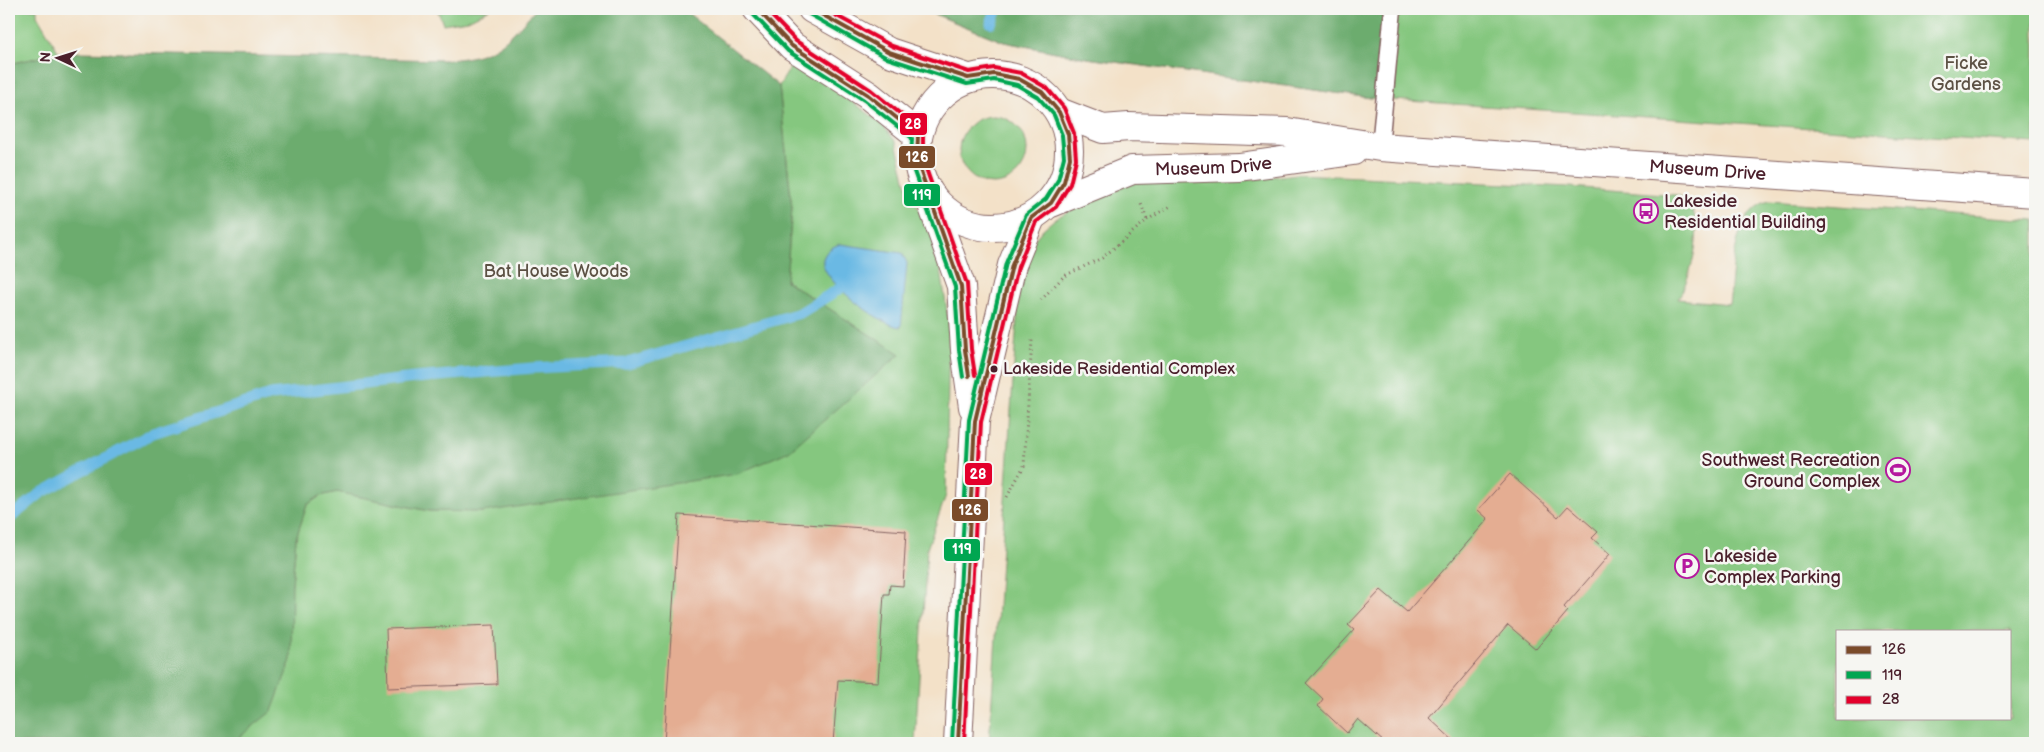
<svg xmlns="http://www.w3.org/2000/svg" width="2044" height="752" viewBox="0 0 2044 752" font-family="'Balsamiq Sans',sans-serif">
<style>
.green{fill:#85c77f;stroke:#687355;fill-rule:evenodd}
.forest{fill:#6cac6e;stroke:#5b664c}
.water{fill:#6ab9e4;stroke:#5a6c88}
.lines{fill:none;stroke-linecap:round;stroke-linejoin:round}
.stream{stroke:#6ab9e4;stroke-width:11}
.building{fill:#e4ad92}
.service-casing{stroke:#856362;stroke-width:19}
.minor-casing{stroke:#856362;stroke-width:30}
.path{stroke:#856362;stroke-width:3;stroke-dasharray:1 4;stroke-linecap:butt}
.service{stroke:#fff;stroke-width:16}
.minor{stroke:#fff;stroke-width:28}
.bus-1-casing{stroke:#f6f6f2;stroke-width:8}
.bus-2-casing{stroke:#f6f6f2;stroke-width:8}
.bus-3-casing{stroke:#f6f6f2;stroke-width:8}
.bus-1{stroke:#7a4b2a;stroke-width:4}
.bus-2{stroke:#00a651;stroke-width:4}
.bus-3{stroke:#e4002b;stroke-width:4}
.bus-dot{fill:#4a1f2b;stroke:#f6f6f2;stroke-width:2}
.labels{text-anchor:middle;dominant-baseline:central;stroke-width:5;stroke-linejoin:round;paint-order:stroke}
.bus-label{font-size:17px;fill:#4a1f2b;stroke:#f6f6f2;text-anchor:start}
.park-label{font-size:18px;fill:#5c5144;stroke:#f6f6f2}
.street-label{font-size:18px;fill:#4a1f2b;stroke:#f6f6f2}
.poi-label{font-size:18px;fill:#4a1f2b;stroke:#f6f6f2;text-anchor:start}
.line-badge{stroke:#f6f6f2;stroke-width:2}
.badge-label{font-size:14px;text-anchor:middle;font-weight:bold;fill:#fff}
</style>
<rect width="100%" height="100%" fill="#f6f6f2"/>
<filter id="ink" filterUnits="userSpaceOnUse"><feTurbulence type="fractalNoise" baseFrequency=".02" numOctaves="2"/><feDisplacementMap in="SourceGraphic" scale="10" xChannelSelector="R" yChannelSelector="G"/><feConvolveMatrix kernelMatrix="1 2 1 2 8 2 1 2 1" color-interpolation-filters="sRGB"/></filter>
<filter id="wash" filterUnits="userSpaceOnUse"><feTurbulence type="fractalNoise" baseFrequency=".0096" numOctaves="4" result="noise"/><feDisplacementMap in="SourceGraphic" scale="20" xChannelSelector="R" yChannelSelector="G"/><feGaussianBlur stdDeviation="1.12" result="paint"/><feColorMatrix in="noise" values="0 0 0 0 0 0 0 0 0 0 0 0 0 0 0 0 0 1.4 0 .05"/><feComposite in="paint" operator="in"/></filter>
<g filter="url(#wash)">
<rect width="100%" height="100%" fill="#f3e1c8"/>
<!-- green -->
<g class="green">
<path d="M 9,9 L 37,9 L 37,15 L 59,53 L 9,64 Z"/>
<path d="M 437,9 L 490,9 L 468,20 L 443,24 Z"/>
<path d="M 922,9 L 2035,9 L 2035,143 L 1378,99 L 1087,58 L 1004,42 Z"/>
<path d="M 795,60 L 880,122 L 896,142 L 906,183 L 938,249 L 949,325 L 946,495 L 927,549 L 915,743 L 178,743 L 237,739 L 292,584 L 296,538 L 307,505 L 320,496 L 337,492 L 429,511 L 483,512 L 899,354 L 786,281 L 792,208 L 779,86 Z"/>
<circle cx="993" cy="150" r="34"/>
<path d="M 1297,174 L 1570,187 L 1677,195 C 1712,209 1692,275 1678,299 L 1729,304 C 1734,273 1731,211 1769,201 L 2035,220 L 2035,743 L 989,743 L 1020,273 L 1029,246 L 1043,229 L 1056,218 L 1126,182 L 1254,179 ZM 1838,631 L 2010,631 L 2010,718 L 1838,718 Z"/>
</g>
<!-- forest -->
<g class="forest">
<path d="M 536,9 L 683,9 L 779,86 L 792,208 L 786,281 L 900,354 L 789,451 L 737,474 L 483,512 L 429,511 L 337,492 L 320,496 L 307,505 L 296,538 L 292,584 L 291,660 L 272,711 L 237,739 L 178,743 L 9,743 L 9,64 L 59,53 L 82,52 L 447,60 C 497,56 503,44 536,9 Z"/>
<path d="M 922,9 L 1383,9 L 1378,99 L 1087,58 L 1004,42 Z"/>
</g>
<!-- water -->
<path class="water" d="M 840,244 L 902,253 L 907,263 L 901,327 C 883,327 818,279 823,259 C 826,250 832,247 840,244 Z"/>
<g class="lines">
<!-- stream -->
<g class="stream">
<path d="M 991,23 L 997,9"/>
<path d="M 9,519 L 41,493 L 153,433 L 271,395 L 415,378 L 533,368 L 628,363 L 800,313 L 852,281"/>
</g>
</g>
<g id="blocks">
<!-- building -->
<g class="building">
<path d="M 1510,474 L 1558,517 L 1568,506 L 1598,532 L 1592,538 L 1610,554 L 1564,607 L 1568,611 L 1536,649 L 1508,625 L 1429,718 L 1456,743 L 1385,743 L 1358,719 L 1347,733 L 1318,706 L 1323,699 L 1306,683 L 1354,630 L 1348,625 L 1381,590 L 1407,612 L 1488,519 L 1478,510 Z"/>
<path d="M 679,515 L 906,531 L 903,586 L 890,585 L 889,594 L 884,594 L 878,682 L 838,680 L 833,743 L 664,743 Z"/>
<path d="M 494,625 L 497,684 L 388,688 L 386,629 Z"/>
</g>
</g>
</g>
<g filter="url(#ink)">
<use href="#blocks" fill-opacity="0" stroke="#856362" stroke-width="1"/>
<g class="lines">
<defs>
<path id="service" d="M 1380,147 L 1393,9"/>
<g id="minor">
<path d="M 757,9 L 792,46 L 868,95 L 918,135"/>
<path d="M 812,9 L 889,52 L 968,78"/>
<circle cx="993" cy="151" r="76"/>
<path id="s1" d="M 1059,112 L 1103,129 L 1129,127 L 1287,132 L 1380,147 L 2035,193"/>
<path d="M 929,196 L 961,286 L 965,350 L 973,407"/>
<path id="s2" d="M 1051,203 L 1132,170 L 1239,167 L 1353,151"/>
<path d="M 958,743 L 975,421 L 1012,265 L 1031,218"/>
</g>
</defs>
<!-- service casing -->
<use href="#service" class="service-casing"/>
<!-- minor casing -->
<use href="#minor" class="minor-casing"/>
<!-- path -->
<g class="path">
<path d="M 1147,220 L 1172,205"/>
<path d="M 1041,300 L 1064,276 L 1102,258 L 1147,220 L 1141,204"/>
<path d="M 1007,497 L 1024,466 L 1032,340"/>
</g>
<!-- service -->
<use href="#service" class="service"/>
<!-- minor -->
<use href="#minor" class="minor"/>
<defs>
<g id="bus-1">
<path d="M 757,9 L 792,46 L 868,95 L 918,135 L 917,161 L 961,286 L 965,350 L 969,376"/>
<path d="M 812,9 L 889,52 L 968,78 L 994,74 L 1019,79 L 1042,92 L 1059,112 L 1068,134 L 1070,158 L 1064,182 L 1051,203 L 1031,218 L 1012,265 L 975,421 L 958,743"/>
</g>
<g id="bus-2">
<path d="M 752,13 L 788,51 L 864,100 L 912,138 L 911,163 L 955,287 L 959,350 L 963,377"/>
<path d="M 809,14 L 887,58 L 967,84 L 994,80 L 1017,85 L 1038,97 L 1054,115 L 1062,135 L 1064,157 L 1058,180 L 1046,199 L 1026,215 L 1006,263 L 969,420 L 952,743"/>
</g>
<g id="bus-3">
<path d="M 765,9 L 796,41 L 871,90 L 923,132 L 923,160 L 967,284 L 971,349 L 975,375"/>
<path d="M 824,9 L 892,46 L 969,72 L 994,68 L 1021,73 L 1047,88 L 1064,108 L 1074,133 L 1076,159 L 1070,184 L 1056,207 L 1036,222 L 1018,267 L 981,422 L 964,743"/>
</g>
</defs>
<!-- bus-1 casing -->
<use href="#bus-1" class="bus-1-casing"/>
<!-- bus-2 casing -->
<use href="#bus-2" class="bus-2-casing"/>
<!-- bus-3 casing -->
<use href="#bus-3" class="bus-3-casing"/>
<!-- bus-1 -->
<use href="#bus-1" class="bus-1"/>
<!-- bus-2 -->
<use href="#bus-2" class="bus-2"/>
<!-- bus-3 -->
<use href="#bus-3" class="bus-3"/>
</g>
</g>
<!-- icons -->
<defs>
<symbol id="bus-ring" viewBox="-11 -11 22 22"><circle r="9.5" fill="#f6f6f2" stroke="#b5179e" stroke-width="1.5"/><path d="M-5-6H5V4H4V6H2V4H-2V6H-4V4H-5ZM-3.5-4V0h7V-4ZM-3.5 1.2v1.5H-2V1.2ZM2 1.2v1.5H3.5V1.2Z" fill="#b5179e"/></symbol>
<symbol id="stadium-ring" viewBox="-11 -11 22 22"><circle r="9.5" fill="#f6f6f2" stroke="#b5179e" stroke-width="1.5"/><path d="M0-5a6.5 5 0 1 0 0 10a6.5 5 0 1 0 0-10ZM-3.5-1.8h7v3.6h-7Z" fill="#b5179e"/></symbol>
<symbol id="parking-ring" viewBox="-11 -11 22 22"><circle r="9.5" fill="#f6f6f2" stroke="#b5179e" stroke-width="1.5"/><path d="M-3.5-5.5H1a3.5 3.5 0 0 1 0 7H-1V5.5H-3.5ZM-1-3.4V-.6H.8a1.4 1.4 0 0 0 0-2.8Z" fill="#b5179e"/></symbol>
</defs>
<g fill-rule="evenodd">
<use href="#bus-ring" x="1632" y="197" width="28" height="28"/>
<use href="#stadium-ring" x="1884" y="456" width="28" height="28"/>
<use href="#parking-ring" x="1673" y="552" width="28" height="28"/>
</g>
<!-- markers -->
<circle class="bus-dot" cx="994" cy="369" r="4.5"/>
<g class="labels">
<!-- bus labels -->
<g class="bus-label">
<text x="1003" y="369">Lakeside Residential Complex</text>
</g>
<!-- park labels -->
<g class="park-label">
<text x="1966" y="63">Ficke<tspan x="1966" dy="21">Gardens</tspan></text>
<text x="556" y="271">Bat House Woods</text>
</g>
<!-- street labels -->
<g class="street-label">
<text stroke="none"><textPath href="#s2" startOffset="169">Museum Drive</textPath></text>
<text stroke="none"><textPath href="#s1" startOffset="654">Museum Drive</textPath></text>
</g>
<!-- poi labels -->
<g class="poi-label">
<text x="1664" y="201">Lakeside<tspan x="1664" dy="21">Residential Building</tspan></text>
<text x="1880" y="460" text-anchor="end">Southwest Recreation<tspan x="1880" dy="21">Ground Complex</tspan></text>
<text x="1704" y="556">Lakeside<tspan x="1704" dy="21">Complex Parking</tspan></text>
</g>
</g>
<g class="line-badge">
<rect x="899" y="112" width="29" height="24" rx="5" fill="#e4002b"/>
<rect x="898" y="145" width="38" height="24" rx="5" fill="#7a4b2a"/>
<rect x="903" y="183" width="38" height="24" rx="5" fill="#00a651"/>
<rect x="964" y="462" width="29" height="24" rx="5" fill="#e4002b"/>
<rect x="951" y="498" width="38" height="24" rx="5" fill="#7a4b2a"/>
<rect x="943" y="538" width="38" height="24" rx="5" fill="#00a651"/>
</g>
<g class="badge-label">
<text x="913" y="129">28</text>
<text x="917" y="162">126</text>
<text x="922" y="200">119</text>
<text x="978" y="479">28</text>
<text x="970" y="515">126</text>
<text x="962" y="554">119</text>
</g>
<!-- margin -->
<rect width="2044" height="752" fill="none" stroke="#f6f6f2" stroke-width="30"/>
<!-- legend -->
<rect x="1836" y="630" width="175" height="90" fill="#f6f6f2" stroke="#b1a0a2"/>
<rect x="1846" y="646" width="25" height="8" fill="#7a4b2a" stroke="#b1a0a2"/>
<text x="1882" y="654" font-size="15" fill="#4a1f2b">126</text>
<rect x="1846" y="671" width="25" height="8" fill="#00a651" stroke="#b1a0a2"/>
<text x="1882" y="680" font-size="15" fill="#4a1f2b">119</text>
<rect x="1846" y="696" width="25" height="8" fill="#e4002b" stroke="#b1a0a2"/>
<text x="1882" y="704" font-size="15" fill="#4a1f2b">28</text>
<!-- north arrow -->
<g transform="translate(58 58) rotate(274)" stroke="#f6f6f2" stroke-width="4" paint-order="stroke">
<path d="M0-4L9 19L0 12L-9 19Z" fill="#4a1f2b"/>
<text y="-8" font-size="14" font-weight="bold" text-anchor="middle" fill="#4a1f2b">N</text>
</g>
</svg>
